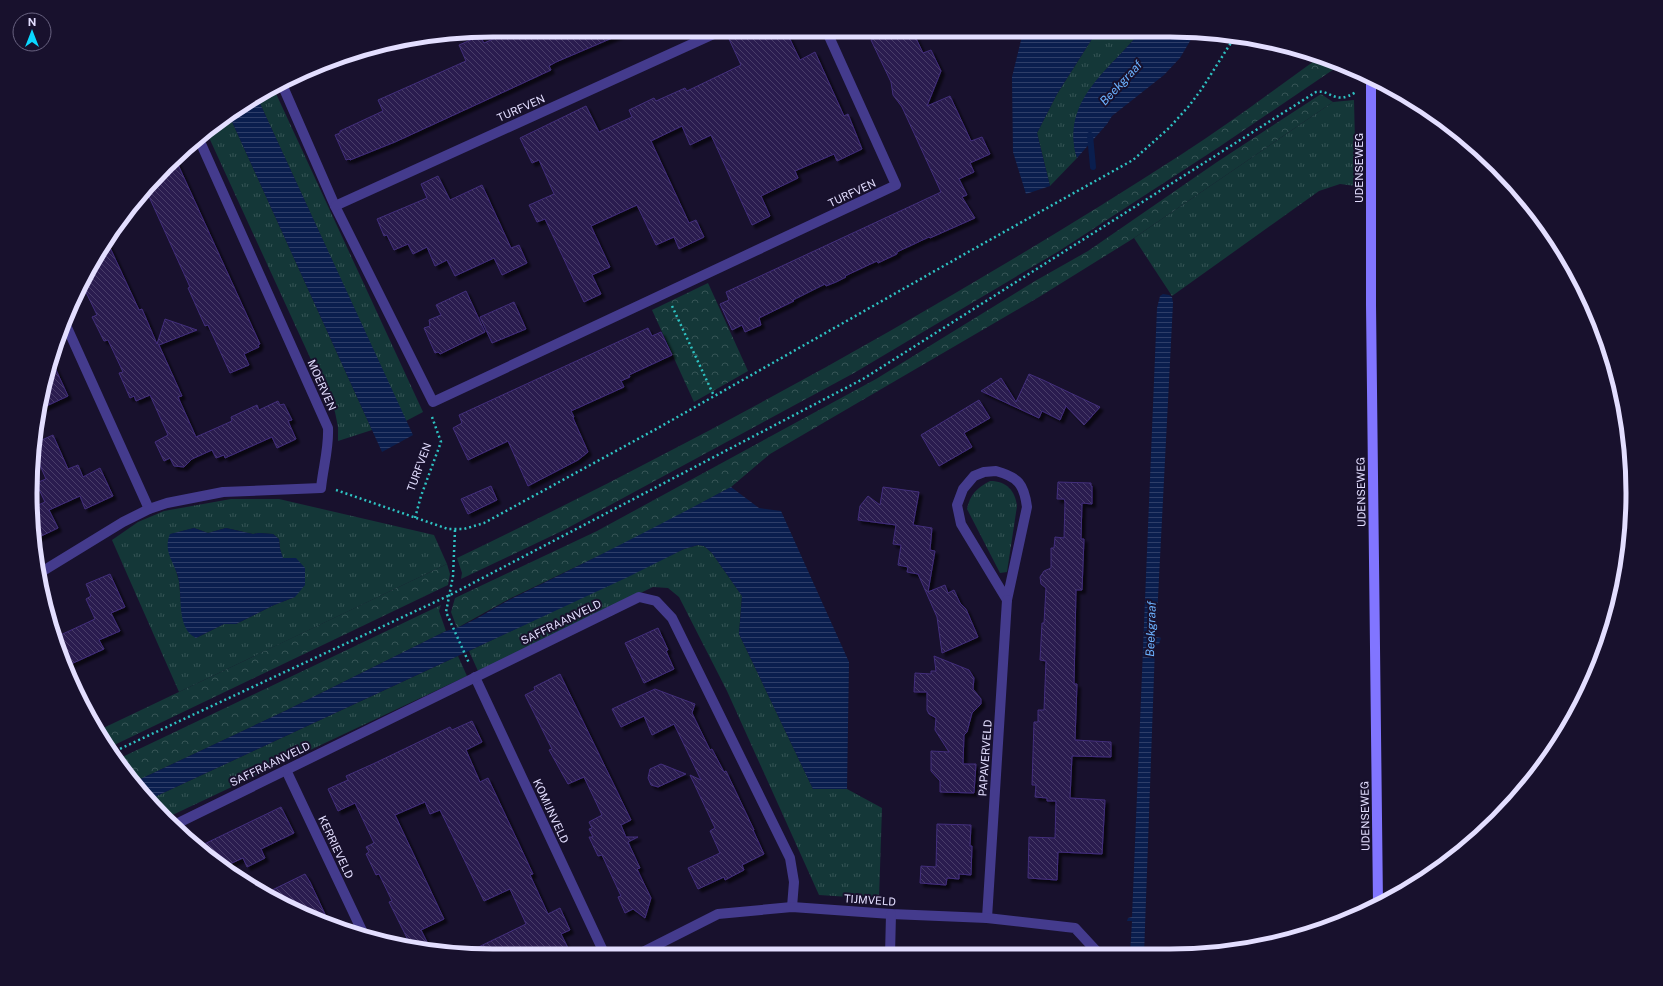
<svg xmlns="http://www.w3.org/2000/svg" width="1663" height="986" viewBox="0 0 1663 986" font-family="'Public Sans',sans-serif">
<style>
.grass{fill:url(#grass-tufts);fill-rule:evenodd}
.forest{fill:url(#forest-crowns)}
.water{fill:url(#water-rules)}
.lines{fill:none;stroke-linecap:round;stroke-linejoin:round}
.stream{stroke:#0a1e4e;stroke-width:6}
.building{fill:url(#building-back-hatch);stroke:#422e7b;filter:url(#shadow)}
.path{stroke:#2ec2c2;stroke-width:2.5;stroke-dasharray:2 3;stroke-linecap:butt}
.minor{stroke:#443b8d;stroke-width:10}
.secondary{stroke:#8175ff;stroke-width:10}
.labels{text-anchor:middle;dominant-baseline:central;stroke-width:4;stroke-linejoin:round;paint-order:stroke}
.street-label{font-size:11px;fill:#e3deff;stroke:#18112d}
.water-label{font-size:12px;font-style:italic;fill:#6cb2ff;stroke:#18112d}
.rim{fill:none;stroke:#e3deff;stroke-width:5}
</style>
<defs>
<pattern id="grass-tufts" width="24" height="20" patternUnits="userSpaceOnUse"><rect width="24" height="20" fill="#143738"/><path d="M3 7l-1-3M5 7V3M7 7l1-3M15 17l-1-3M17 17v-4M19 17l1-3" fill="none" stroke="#365456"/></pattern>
<pattern id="forest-crowns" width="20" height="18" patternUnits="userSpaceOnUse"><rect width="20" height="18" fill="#143738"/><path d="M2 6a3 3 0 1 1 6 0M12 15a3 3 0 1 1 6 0" fill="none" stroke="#365456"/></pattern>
<pattern id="water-rules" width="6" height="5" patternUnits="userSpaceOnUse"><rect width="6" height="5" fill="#0a1e4e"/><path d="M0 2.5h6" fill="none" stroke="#2e3e69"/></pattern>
<pattern id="building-back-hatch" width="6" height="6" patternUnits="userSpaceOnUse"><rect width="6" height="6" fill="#2a1d4f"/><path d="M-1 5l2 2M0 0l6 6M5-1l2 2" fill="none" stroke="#493d69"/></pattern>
<filter id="shadow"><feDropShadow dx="3.5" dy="3.5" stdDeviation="1" flood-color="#0009"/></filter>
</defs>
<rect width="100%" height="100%" fill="#18112d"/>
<!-- grass -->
<g class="grass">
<path d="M 1097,31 L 1141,31 C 1110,70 1061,100 1077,158 L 1050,186 L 1037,133 L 1057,94 Z"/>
<path d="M 273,87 L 423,412 L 406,421 L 257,97 Z"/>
<path d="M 1354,100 L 1356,186 L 1340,184 L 1319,191 L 1172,296 L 1134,238 L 1333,102 Z"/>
<path d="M 229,115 L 372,430 L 338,441 L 338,427 L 335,412 L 206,131 Z"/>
<path d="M 990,481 C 1007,481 1015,491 1017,506 L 1007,572 L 1000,573 L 967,509 C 970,494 977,488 990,481 Z"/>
<path d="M 231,499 L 279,499 L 434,535 L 447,564 L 179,692 L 112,540 L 138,522 L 164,511 ZM 194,528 L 208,533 L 226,528 L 253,534 L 259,533 L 273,534 L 279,539 L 280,549 L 295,597 L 274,605 L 236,624 L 224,624 L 196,638 L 182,614 L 179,581 L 174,564 L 171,534 Z"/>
<path d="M 698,545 L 704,546 L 712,553 L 742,596 L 739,634 L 813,789 L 847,789 L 882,808 L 879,899 L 819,895 L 727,691 L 679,597 L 668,588 L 653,587 L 478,671 L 469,651 L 684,549 Z"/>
<path d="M 458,656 L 467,676 L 164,819 L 148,800 Z"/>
</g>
<!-- forest -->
<g class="forest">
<path d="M 1321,56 L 1340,65 L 1219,147 L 1059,251 L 854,373 L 564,530 L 461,579 L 462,573 L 457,558 C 706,438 949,304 1182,154 C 1229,124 1275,89 1321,56 Z"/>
<path d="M 1321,94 L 1333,102 L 1134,238 L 1039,297 L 770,454 L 731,487 L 640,536 L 509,599 L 457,628 L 451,612 L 455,598 L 597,531 L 876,379 L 1035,281 L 1088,251 L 1217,162 Z"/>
<path d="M 708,283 L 748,371 L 694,402 L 652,310 Z"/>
<path d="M 447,564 L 450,574 L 448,585 L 108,748 L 97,731 Z"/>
<path d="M 441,605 L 439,611 L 446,631 L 285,711 L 132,783 L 116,760 Z"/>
</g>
<!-- water -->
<g class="water">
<path d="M 1097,31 L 1057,94 L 1037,133 L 1050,186 L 1026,194 L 1013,152 L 1012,77 L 1023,32 Z"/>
<path d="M 1141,31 L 1196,31 L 1180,58 L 1164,75 L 1112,116 L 1107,124 L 1077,158 C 1060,100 1110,70 1141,31 Z"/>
<path d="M 257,97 L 413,435 L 382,452 L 229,115 Z"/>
<path d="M 1163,294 L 1169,295 L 1172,297 L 1173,303 L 1156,637 L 1161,638 L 1159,644 L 1156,645 L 1155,647 L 1144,955 L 1130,955 L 1132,921 L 1127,921 L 1128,918 L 1132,917 L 1157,308 L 1160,296 Z"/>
<path d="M 731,487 L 759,508 L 781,511 L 849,662 L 847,789 L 813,789 L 739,634 L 742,596 L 712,553 L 704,546 L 698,545 L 684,549 L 628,577 L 148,800 L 132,783 L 285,711 L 446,631 C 471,625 493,607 517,596 C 589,561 660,525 731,487 Z"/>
<path d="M 194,528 L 208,533 L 226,528 L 253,534 L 259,533 L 273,534 L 279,539 L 280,549 L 283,558 L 296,558 L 305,568 L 305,585 L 295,597 L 274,605 L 236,624 L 224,624 L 196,638 C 177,629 182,599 179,581 C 176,563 162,553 170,534 Z"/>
</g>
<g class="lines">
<!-- stream -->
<path class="stream" d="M 1090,135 L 1093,167"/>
</g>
<!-- building -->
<g class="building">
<path d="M 888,32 L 913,32 L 923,53 L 931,50 L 941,71 L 927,106 L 950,96 L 971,141 L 982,137 L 990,154 L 970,163 L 974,172 L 959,179 L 967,195 L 962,197 L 975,218 L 930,238 L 929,237 L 897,252 L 897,254 L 878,263 L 877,261 L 845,276 L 846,277 L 836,282 L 826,286 L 825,284 L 793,300 L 794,301 L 759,318 L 761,325 L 745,332 L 742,325 L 732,330 L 720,304 L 729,300 L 726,292 L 941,192 L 902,107 L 893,95 L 891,82 L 871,40 Z"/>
<path d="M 624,33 L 556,62 L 549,66 L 551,70 L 508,90 L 395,142 L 350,160 L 349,159 L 346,160 L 335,135 L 340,133 L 340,131 L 383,111 L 378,100 L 466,61 L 459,45 L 480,36 L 484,43 L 505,34 Z"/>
<path d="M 743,33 L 787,33 L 800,60 L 815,52 L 844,116 L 848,114 L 862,149 L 837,161 L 834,154 L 795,171 L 798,178 L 761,196 L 770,216 L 752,225 L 711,135 L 690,145 L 682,126 L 651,141 L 689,223 L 696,220 L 704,237 L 679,249 L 674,237 L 656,245 L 637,205 L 591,226 L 610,267 L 592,275 L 601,294 L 584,302 L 545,219 L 537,222 L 529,205 L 554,194 L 539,160 L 532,163 L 520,138 L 586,106 L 599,132 L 632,117 L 629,110 L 654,98 L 656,101 L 685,88 L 687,91 L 741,65 L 729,39 Z"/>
<path d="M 175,158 L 260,344 L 258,345 L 259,347 L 244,354 L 249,365 L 230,373 L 208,325 L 205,326 L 188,288 L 190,287 L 146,190 L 165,166 Z"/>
<path d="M 438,176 L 450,200 L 482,185 L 511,248 L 519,245 L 527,263 L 502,275 L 494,258 L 455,276 L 447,260 L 435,266 L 427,247 L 413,254 L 408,244 L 394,250 L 387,235 L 384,236 L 377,219 L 427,198 L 421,184 Z"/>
<path d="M 106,239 L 139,310 L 142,309 L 157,344 L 165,319 L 197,330 L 159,345 L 182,396 L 178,397 L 196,437 L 232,421 L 231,417 L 257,405 L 259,410 L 278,401 L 280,405 L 284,404 L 292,420 L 288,421 L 296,439 L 277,448 L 272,437 L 225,458 L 224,455 L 216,458 L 212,450 L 192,459 L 184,467 L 174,466 L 170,458 L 164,461 L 155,442 L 168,435 L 150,395 L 136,401 L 134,396 L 130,398 L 119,373 L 123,372 L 108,340 L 104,341 L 92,317 L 97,315 L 83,286 Z"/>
<path d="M 466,291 L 485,332 L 440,354 L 438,352 L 435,353 L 424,328 L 430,326 L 429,320 L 441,315 L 436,305 Z"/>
<path d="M 514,302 L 526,329 L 492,343 L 480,317 Z"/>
<path d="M 648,328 L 652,336 L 661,332 L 672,355 L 629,375 L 630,377 L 621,381 L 624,387 L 571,411 L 574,417 L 573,418 L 588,452 L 578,460 L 528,486 L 508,441 L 468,460 L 453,428 L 462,423 L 459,415 Z"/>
<path d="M 51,359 L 68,396 L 40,409 L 44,391 Z"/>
<path d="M 1029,374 L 1043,380 L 1100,407 L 1084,425 L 1066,406 L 1060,420 L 1042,411 L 1039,418 L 981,391 L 1001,378 L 1016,402 Z"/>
<path d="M 979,400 L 990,418 L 964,433 L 972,447 L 939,466 L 921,435 Z"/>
<path d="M 53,435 L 68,469 L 78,465 L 83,477 L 100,468 L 113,496 L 85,509 L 80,496 L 49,510 L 58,528 L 35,539 L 32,508 L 45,502 L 36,483 L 46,479 L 33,449 L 33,444 Z"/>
<path d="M 1058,482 L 1091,483 L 1091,486 L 1092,486 L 1092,504 L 1082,503 L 1081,539 L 1084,539 L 1082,590 L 1076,590 L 1074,684 L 1077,684 L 1075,740 L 1111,742 L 1111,757 L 1072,756 L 1070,798 L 1105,800 L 1102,854 L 1058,852 L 1057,880 L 1028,878 L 1029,837 L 1055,838 L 1056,801 L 1047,801 L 1047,798 L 1035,797 L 1036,785 L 1032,785 L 1034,722 L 1038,722 L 1038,710 L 1044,710 L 1046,661 L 1040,660 L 1042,623 L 1044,623 L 1046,588 L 1041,584 L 1040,577 L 1044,571 L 1051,568 L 1051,548 L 1054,548 L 1055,537 L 1064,538 L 1065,502 L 1064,499 L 1057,499 Z"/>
<path d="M 491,486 L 497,500 L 468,514 L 461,499 Z"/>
<path d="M 883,487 L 919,492 L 913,525 L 932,528 L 930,550 L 935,551 L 928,592 L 945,585 L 948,593 L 954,590 L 960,603 L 966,609 L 978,637 L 942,653 L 937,617 L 918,574 L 907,572 L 908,567 L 898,565 L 901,545 L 893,544 L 896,525 L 858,520 L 860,506 L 868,496 L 880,505 Z"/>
<path d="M 110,574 L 125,607 L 111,613 L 120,631 L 99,640 L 104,649 L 71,664 L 65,659 L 62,659 L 54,638 L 95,619 L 86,599 L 91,596 L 86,584 Z"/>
<path d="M 658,628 L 668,650 L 666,651 L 674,669 L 644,683 L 625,643 Z"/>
<path d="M 934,656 L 969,670 L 974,678 L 973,689 L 981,699 L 981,704 L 972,713 L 967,732 L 964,735 L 963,764 L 976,764 L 974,793 L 940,792 L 940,781 L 931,771 L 931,751 L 949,752 L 935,730 L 936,718 L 929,714 L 927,710 L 927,692 L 914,692 L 915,673 L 931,674 L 931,671 L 936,671 Z"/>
<path d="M 560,674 L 631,820 L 621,825 L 626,837 L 638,837 L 628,842 L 640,868 L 637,869 L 651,898 L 645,918 L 633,909 L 625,913 L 618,897 L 621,896 L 602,855 L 598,856 L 589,837 L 593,837 L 589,829 L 592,828 L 589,822 L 602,815 L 584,777 L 568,784 L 549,750 L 552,749 L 525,695 L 535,690 L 534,687 Z"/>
<path d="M 655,689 L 695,704 L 692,713 L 710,750 L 712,749 L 724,772 L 726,771 L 754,830 L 753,830 L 764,854 L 742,865 L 744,870 L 725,880 L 724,877 L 698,889 L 688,868 L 720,853 L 710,831 L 715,828 L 690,775 L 701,780 L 674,724 L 652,735 L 644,716 L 621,727 L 612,709 Z"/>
<path d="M 472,721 L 482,742 L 466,750 L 480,782 L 488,778 L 533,874 L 530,875 L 548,914 L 560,908 L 570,930 L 561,934 L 568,948 L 563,950 L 565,955 L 462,955 L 526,924 L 510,889 L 484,901 L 440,810 L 430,814 L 425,802 L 395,815 L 444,919 L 421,930 L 430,948 L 410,944 L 389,902 L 392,901 L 379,874 L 376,875 L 366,854 L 369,852 L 366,847 L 374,843 L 355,803 L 338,811 L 328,789 L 348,780 L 346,776 L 375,763 L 450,727 L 452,730 Z"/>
<path d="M 661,764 L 686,774 L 658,787 L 651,785 L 648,778 L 650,769 Z"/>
<path d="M 281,807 L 294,833 L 261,849 L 265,858 L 247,867 L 243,858 L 223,867 L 198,847 Z"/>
<path d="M 937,824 L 971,825 L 970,846 L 972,846 L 971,875 L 959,874 L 959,879 L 947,878 L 946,885 L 920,883 L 921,866 L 936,867 Z"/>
<path d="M 305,874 L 310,882 L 330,925 L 266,893 Z"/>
</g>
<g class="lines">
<!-- path -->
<g class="path">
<path d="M 672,306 L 714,396"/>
<path d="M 336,490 L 448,529 L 464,529 L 484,523 L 658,428 L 970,251 L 1133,160 L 1169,128 L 1189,106 L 1201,90 L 1234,38"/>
<path d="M 415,518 L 421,496 L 441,442 L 432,417"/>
<path d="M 455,530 L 453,576 L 446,612 L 469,663"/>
<path d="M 111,753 L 450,595 L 863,379 L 1316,92 C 1331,89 1334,106 1356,92"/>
</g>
<!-- minor -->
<g class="minor">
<path d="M 281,82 L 335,206 L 433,402 L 896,185 L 827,32"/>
<path d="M 335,206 L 716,33"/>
<path d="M 65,323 L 149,509"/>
<path d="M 996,471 C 1018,477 1024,484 1027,507 L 1007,600 L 961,524 L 957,505 L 963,489 L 974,476 L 984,472 Z"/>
<path d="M 38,574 L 123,522 L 149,509 L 167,503 L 223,492 L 321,488 C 323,468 329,448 328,428 L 198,137"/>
<path d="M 475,677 L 605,955"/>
<path d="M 286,770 L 364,935"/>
<path d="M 172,826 L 639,597 L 656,601 L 672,618 L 790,858 L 794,882 L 792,907"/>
<path d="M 987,918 L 1007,600"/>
<path d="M 637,955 L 718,914 L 792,907 L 891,914 L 987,918 L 1075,928 L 1100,955"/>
<path d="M 890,955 L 891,914"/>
</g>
<!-- secondary -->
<path class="secondary" d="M 1371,80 L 1371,305 L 1378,904"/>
</g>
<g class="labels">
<!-- street labels -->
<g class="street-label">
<text transform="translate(521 108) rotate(-24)">TURFVEN</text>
<text transform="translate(1359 168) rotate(-90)">UDENSEWEG</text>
<text transform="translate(852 193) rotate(-25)">TURFVEN</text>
<text transform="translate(322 385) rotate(66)">MOERVEN</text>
<text transform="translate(419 467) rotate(-70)">TURFVEN</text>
<text transform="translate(1361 492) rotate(-91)">UDENSEWEG</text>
<text transform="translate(561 622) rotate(-26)">SAFFRAANVELD</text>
<text transform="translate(985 758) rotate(-86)">PAPAVERVELD</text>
<text transform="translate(270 764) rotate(-26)">SAFFRAANVELD</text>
<text transform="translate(551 811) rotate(65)">KOMIJNVELD</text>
<text transform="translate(1365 816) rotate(-91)">UDENSEWEG</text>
<text transform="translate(336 847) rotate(65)">KERRIEVELD</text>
<text transform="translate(870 900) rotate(4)">TIJMVELD</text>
</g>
<!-- water labels -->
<g class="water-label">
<text transform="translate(1121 83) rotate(-47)">Beekgraaf</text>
<text transform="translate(1151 629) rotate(-88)">Beekgraaf</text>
</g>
</g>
<!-- crop -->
<path d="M0 0H1663V986H0ZM493 37H1170A456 456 0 0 1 1626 493V493A456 456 0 0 1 1170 949H493A456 456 0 0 1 37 493V493A456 456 0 0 1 493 37Z" fill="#18112d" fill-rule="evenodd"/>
<path class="rim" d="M493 37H1170A456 456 0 0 1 1626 493V493A456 456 0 0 1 1170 949H493A456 456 0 0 1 37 493V493A456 456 0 0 1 493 37Z"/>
<!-- north arrow -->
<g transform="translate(32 32)"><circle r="19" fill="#18112d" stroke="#696381"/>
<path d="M0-3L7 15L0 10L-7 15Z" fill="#0ad7ff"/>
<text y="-6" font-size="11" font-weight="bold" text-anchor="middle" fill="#e3deff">N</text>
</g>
</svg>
